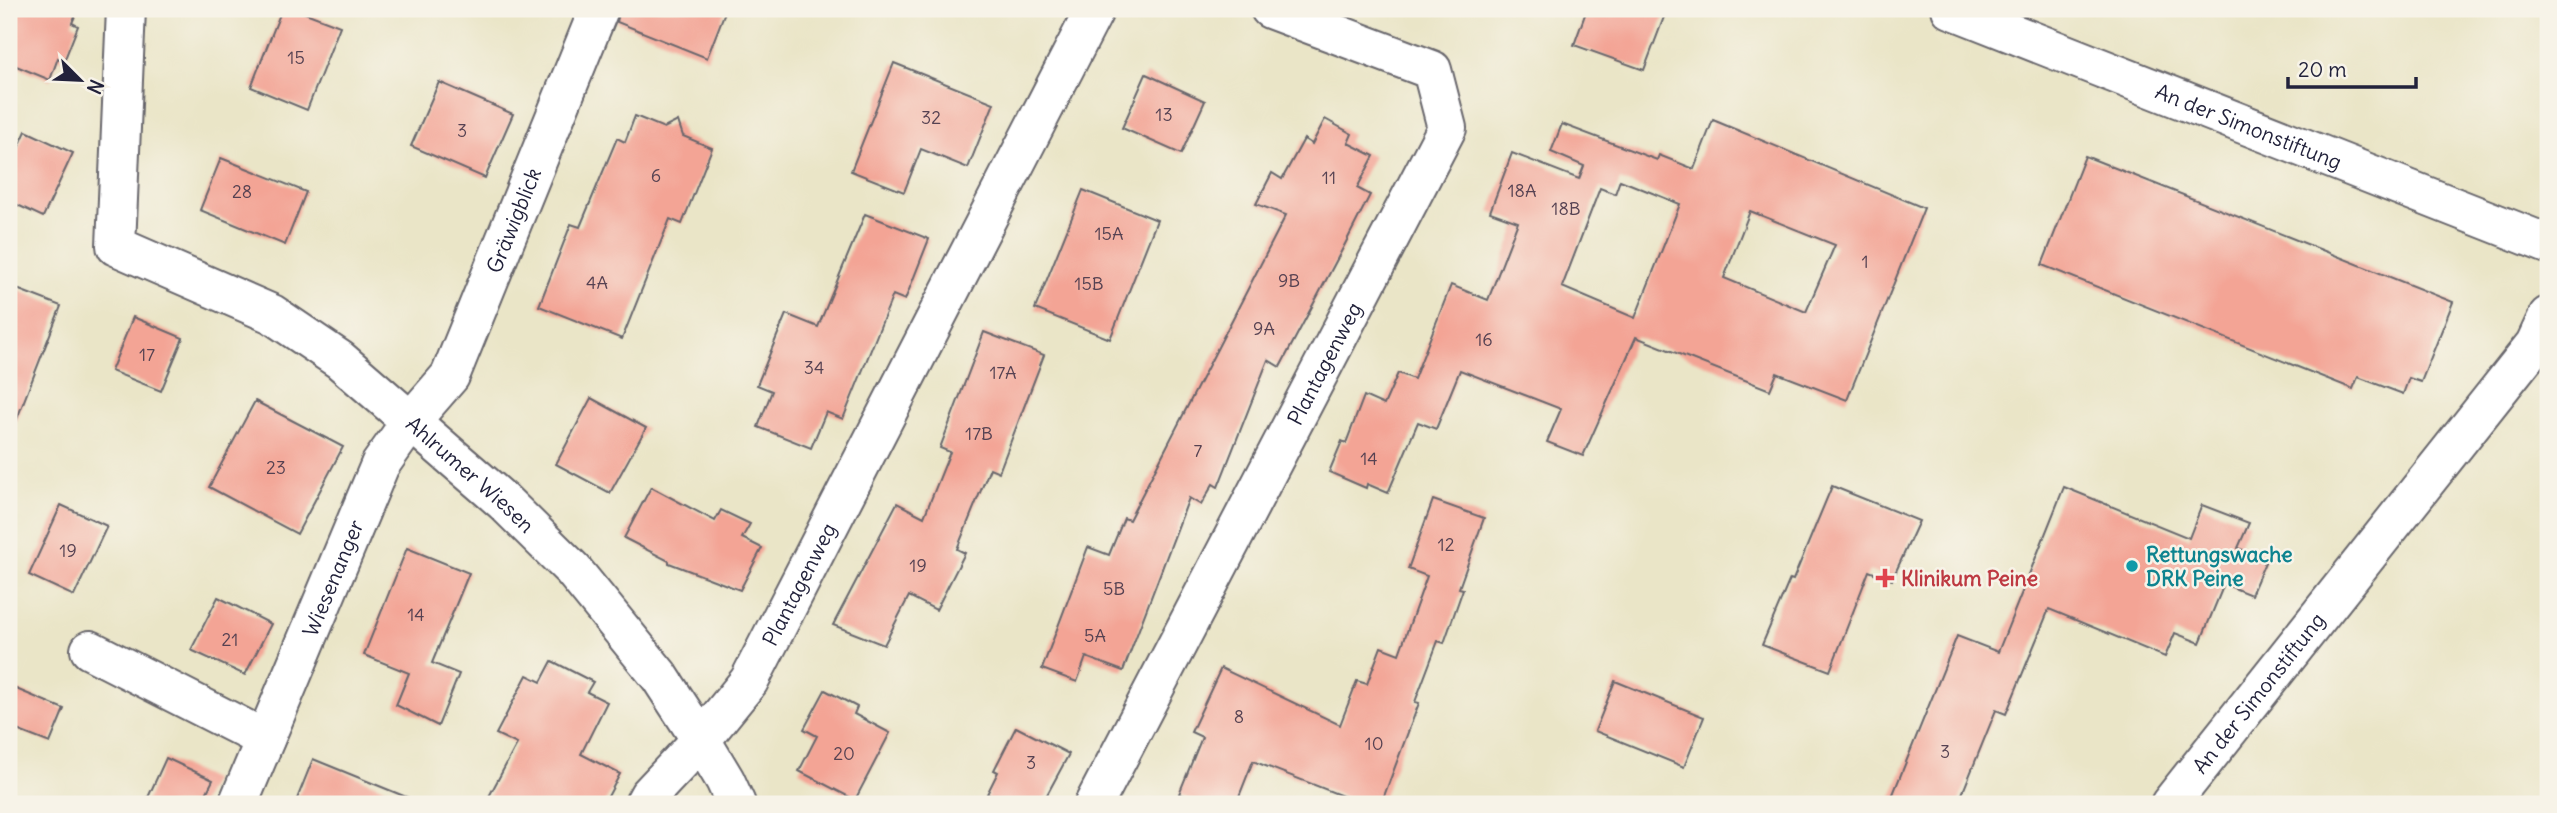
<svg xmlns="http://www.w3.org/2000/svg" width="2557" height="813" viewBox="0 0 2557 813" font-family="Delius,sans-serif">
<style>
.building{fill:#f3a495;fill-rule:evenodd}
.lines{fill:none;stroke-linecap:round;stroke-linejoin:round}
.minor-casing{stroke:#68666c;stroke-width:42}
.minor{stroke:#fff;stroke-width:38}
.culture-dot{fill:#0f9aa8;stroke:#f7f3e8;stroke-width:2.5}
.health-dot{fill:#e0444e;stroke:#f7f3e8;stroke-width:2.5}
.labels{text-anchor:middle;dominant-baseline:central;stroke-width:5;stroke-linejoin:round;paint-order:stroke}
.number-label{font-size:18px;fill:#564252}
.street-label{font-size:21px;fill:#22223b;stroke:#f7f3e8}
.culture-label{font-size:21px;font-weight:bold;fill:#0d838f;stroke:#f7f3e8;text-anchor:start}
.health-label{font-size:21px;font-weight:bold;fill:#be3a42;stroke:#f7f3e8;text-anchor:start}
</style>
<rect width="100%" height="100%" fill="#f7f3e8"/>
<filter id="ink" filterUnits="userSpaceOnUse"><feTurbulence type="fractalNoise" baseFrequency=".0143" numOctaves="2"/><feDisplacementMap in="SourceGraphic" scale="14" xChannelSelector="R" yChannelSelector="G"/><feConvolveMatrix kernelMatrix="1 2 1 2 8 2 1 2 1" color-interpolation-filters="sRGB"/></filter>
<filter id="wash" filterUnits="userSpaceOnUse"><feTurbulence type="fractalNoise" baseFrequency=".00686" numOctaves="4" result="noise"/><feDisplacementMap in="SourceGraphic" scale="28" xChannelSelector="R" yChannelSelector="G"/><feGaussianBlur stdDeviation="1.57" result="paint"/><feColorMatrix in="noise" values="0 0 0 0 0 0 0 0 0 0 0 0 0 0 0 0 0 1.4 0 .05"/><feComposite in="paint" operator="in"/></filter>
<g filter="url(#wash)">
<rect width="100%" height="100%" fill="#eae5c7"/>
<g id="blocks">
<!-- building -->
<g class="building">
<path d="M 9,9 L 78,9 L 72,23 L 78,26 L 64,61 L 58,58 L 50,80 L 9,63 Z"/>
<path d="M 282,9 L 295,9 L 340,26 L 307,110 L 251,87 Z"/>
<path d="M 620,9 L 726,9 L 707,58 L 617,22 Z"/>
<path d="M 1587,9 L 1667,9 L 1644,70 L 1574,45 Z"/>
<path d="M 894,63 L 994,103 L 968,168 L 921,149 L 904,192 L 851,171 Z"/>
<path d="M 1146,74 L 1205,101 L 1181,154 L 1122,128 Z"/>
<path d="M 439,82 L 513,114 L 485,178 L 411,146 Z"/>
<path d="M 635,116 L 664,128 L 678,121 L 683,136 L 712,148 L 682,224 L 670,219 L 622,339 L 539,306 L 571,224 L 580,227 L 617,138 L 625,142 Z"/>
<path d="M 1325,119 L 1352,134 L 1348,143 L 1374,156 L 1357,188 L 1370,195 L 1343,248 L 1280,367 L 1268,360 L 1218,487 L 1213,484 L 1201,505 L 1189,498 L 1123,671 L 1086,657 L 1077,682 L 1042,669 L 1088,547 L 1109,555 L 1124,518 L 1129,520 L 1286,215 L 1256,204 L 1272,173 L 1282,179 L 1304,139 L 1312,144 Z"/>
<path d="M 1713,120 L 1924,208 L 1847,400 L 1777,373 L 1770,390 L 1636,337 L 1583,456 L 1547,442 L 1561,409 L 1460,370 L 1436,429 L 1418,422 L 1388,493 L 1367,484 L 1366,488 L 1329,472 L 1342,441 L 1346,443 L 1364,396 L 1384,405 L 1398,373 L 1414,379 L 1451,285 L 1488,300 L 1518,222 L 1490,212 L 1512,153 L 1579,179 L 1584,166 L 1551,152 L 1562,124 L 1657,160 L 1659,155 L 1694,169 ZM 1620,180 L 1680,204 L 1635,318 L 1562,287 L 1600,188 L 1615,194 ZM 1750,211 L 1835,245 L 1806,312 L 1724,278 Z"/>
<path d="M 26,131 L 73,153 L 43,217 L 9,201 L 9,168 Z"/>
<path d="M 2085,156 L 2453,302 L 2421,382 L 2409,378 L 2403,394 L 2358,377 L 2353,389 L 2042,265 Z"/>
<path d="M 221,158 L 306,192 L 285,245 L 200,210 Z"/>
<path d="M 1083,190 L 1157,220 L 1110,339 L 1035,309 Z"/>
<path d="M 865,214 L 929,239 L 905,300 L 893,295 L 843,419 L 826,412 L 811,448 L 758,427 L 772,391 L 757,385 L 786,314 L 818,327 Z"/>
<path d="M 9,286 L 61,306 L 11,434 L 9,433 Z"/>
<path d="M 133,317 L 183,338 L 161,391 L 111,371 Z"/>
<path d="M 984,332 L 1044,355 L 999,472 L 990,468 L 957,549 L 965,553 L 936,610 L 909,596 L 884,645 L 833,625 L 897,503 L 924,517 L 950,452 L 940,448 Z"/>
<path d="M 591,398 L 646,428 L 610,493 L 556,464 Z"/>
<path d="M 255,401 L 343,447 L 297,534 L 209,487 Z"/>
<path d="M 1832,486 L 1919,521 L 1892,580 L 1869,571 L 1830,671 L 1762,645 L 1790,579 L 1793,580 Z"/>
<path d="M 651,487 L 715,521 L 721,510 L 750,524 L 742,538 L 762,548 L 740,590 L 669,563 L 669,561 L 624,538 Z"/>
<path d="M 2064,487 L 2189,538 L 2202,505 L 2249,523 L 2238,548 L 2266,560 L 2251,595 L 2224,584 L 2200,643 L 2175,633 L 2165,657 L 2049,609 L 2006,714 L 1996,710 L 1958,804 L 1889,804 L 1957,636 L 1998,652 Z"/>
<path d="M 1433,500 L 1484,518 L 1459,588 L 1463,589 L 1444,643 L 1438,641 L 1415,702 L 1419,703 L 1381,804 L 1363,804 L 1253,761 L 1236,804 L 1205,804 L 1179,794 L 1202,737 L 1191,732 L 1221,668 L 1340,725 L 1357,681 L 1367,684 L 1381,647 L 1399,654 L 1427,576 L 1408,569 Z"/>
<path d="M 61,505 L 107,526 L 74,596 L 29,575 Z"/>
<path d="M 407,548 L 469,573 L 432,663 L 459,674 L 438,726 L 396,705 L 409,673 L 364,655 Z"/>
<path d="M 218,597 L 271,624 L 245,675 L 191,650 Z"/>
<path d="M 552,661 L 593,682 L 587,692 L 607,702 L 581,754 L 620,774 L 604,804 L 485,804 L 517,744 L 496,734 L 527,675 L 541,682 Z"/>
<path d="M 1615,681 L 1704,717 L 1684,767 L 1595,731 Z"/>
<path d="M 9,686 L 64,709 L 50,743 L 9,727 Z"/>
<path d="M 825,690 L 857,707 L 854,714 L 890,733 L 855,800 L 799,771 L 817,736 L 804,729 Z"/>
<path d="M 1016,727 L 1069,754 L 1042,804 L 985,804 L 989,795 L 987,794 L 998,772 L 994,770 Z"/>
<path d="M 166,758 L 213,780 L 201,804 L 145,804 Z"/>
<path d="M 313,759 L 421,803 L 421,804 L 295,804 Z"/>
</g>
</g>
</g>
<g filter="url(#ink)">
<use href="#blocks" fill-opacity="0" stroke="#68666c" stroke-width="2"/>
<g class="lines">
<defs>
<g id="minor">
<path id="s1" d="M 126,9 L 116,246 L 272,314 L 340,360 L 504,502 L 573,570 L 660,677 L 701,740 L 725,780 L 736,804"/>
<path id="s2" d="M 1951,9 L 2548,244"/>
<path d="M 90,650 L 265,739"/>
<path id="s3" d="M 238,804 L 380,465 L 411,421 L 450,376 L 599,9"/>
<path id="s4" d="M 644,804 L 649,795 L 701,740 L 749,681 L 1095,9"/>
<path id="s5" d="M 1094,804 L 1447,128 L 1432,70 L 1270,9"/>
<path id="s6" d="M 2170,804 L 2535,344 L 2548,316"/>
</g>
</defs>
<!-- minor casing -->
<use href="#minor" class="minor-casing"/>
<!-- minor -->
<use href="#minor" class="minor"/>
</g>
</g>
<!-- markers -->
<circle class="culture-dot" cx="2132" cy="566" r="7"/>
<path class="health-dot" d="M1881.5 567.5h7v7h7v7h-7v7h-7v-7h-7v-7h7z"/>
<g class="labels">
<!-- number labels -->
<g class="number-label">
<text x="296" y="57">15</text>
<text x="1164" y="114">13</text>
<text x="931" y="117">32</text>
<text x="462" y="130">3</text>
<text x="656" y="175">6</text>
<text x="1329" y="177">11</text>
<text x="1522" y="190">18A</text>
<text x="242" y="191">28</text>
<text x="1566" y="208">18B</text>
<text x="1109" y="233">15A</text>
<text x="1865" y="261">1</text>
<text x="1289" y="280">9B</text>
<text x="597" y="282">4A</text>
<text x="1089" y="283">15B</text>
<text x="1264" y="328">9A</text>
<text x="1484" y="339">16</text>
<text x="147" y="354">17</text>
<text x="814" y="367">34</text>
<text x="1003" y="372">17A</text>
<text x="979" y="433">17B</text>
<text x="1198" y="450">7</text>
<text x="1369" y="458">14</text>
<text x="276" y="467">23</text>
<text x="1446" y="544">12</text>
<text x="68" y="550">19</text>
<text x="918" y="565">19</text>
<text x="1114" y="588">5B</text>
<text x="416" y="614">14</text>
<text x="1095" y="635">5A</text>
<text x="230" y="639">21</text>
<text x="1239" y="716">8</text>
<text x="1374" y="743">10</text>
<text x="1945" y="751">3</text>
<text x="844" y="753">20</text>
<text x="1031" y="762">3</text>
</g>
<!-- street labels -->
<g class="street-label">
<text stroke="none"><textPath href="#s2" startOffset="320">An der Simonstiftung</textPath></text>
<text stroke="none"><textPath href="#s3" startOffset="649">Gräwigblick</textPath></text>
<text stroke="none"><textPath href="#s5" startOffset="497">Plantagenweg</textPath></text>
<text stroke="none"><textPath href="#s1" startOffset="663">Ahlrumer Wiesen</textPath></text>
<text stroke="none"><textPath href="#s3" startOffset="245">Wiesenanger</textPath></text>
<text stroke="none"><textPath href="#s4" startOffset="271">Plantagenweg</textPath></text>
<text stroke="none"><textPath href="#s6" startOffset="142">An der Simonstiftung</textPath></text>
</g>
<!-- culture labels -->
<g class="culture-label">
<text x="2146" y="554">Rettungswache<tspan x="2146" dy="24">DRK Peine</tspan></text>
</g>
<!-- health labels -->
<g class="health-label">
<text x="1901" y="578">Klinikum Peine</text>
</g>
</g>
<!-- margin -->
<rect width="2557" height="813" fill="none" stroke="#f7f3e8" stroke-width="35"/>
<!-- north arrow -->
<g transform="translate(80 80) rotate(114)" stroke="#f7f3e8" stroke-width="5" paint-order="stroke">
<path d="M0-5L12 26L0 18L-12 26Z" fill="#22223b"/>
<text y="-10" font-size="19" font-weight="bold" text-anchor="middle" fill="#22223b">N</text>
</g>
<!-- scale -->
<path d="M2288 77v10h128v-10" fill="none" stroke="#22223b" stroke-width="3.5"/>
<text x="2298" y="77" font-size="21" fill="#22223b" stroke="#f7f3e8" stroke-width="5" paint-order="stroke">20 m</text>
</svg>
